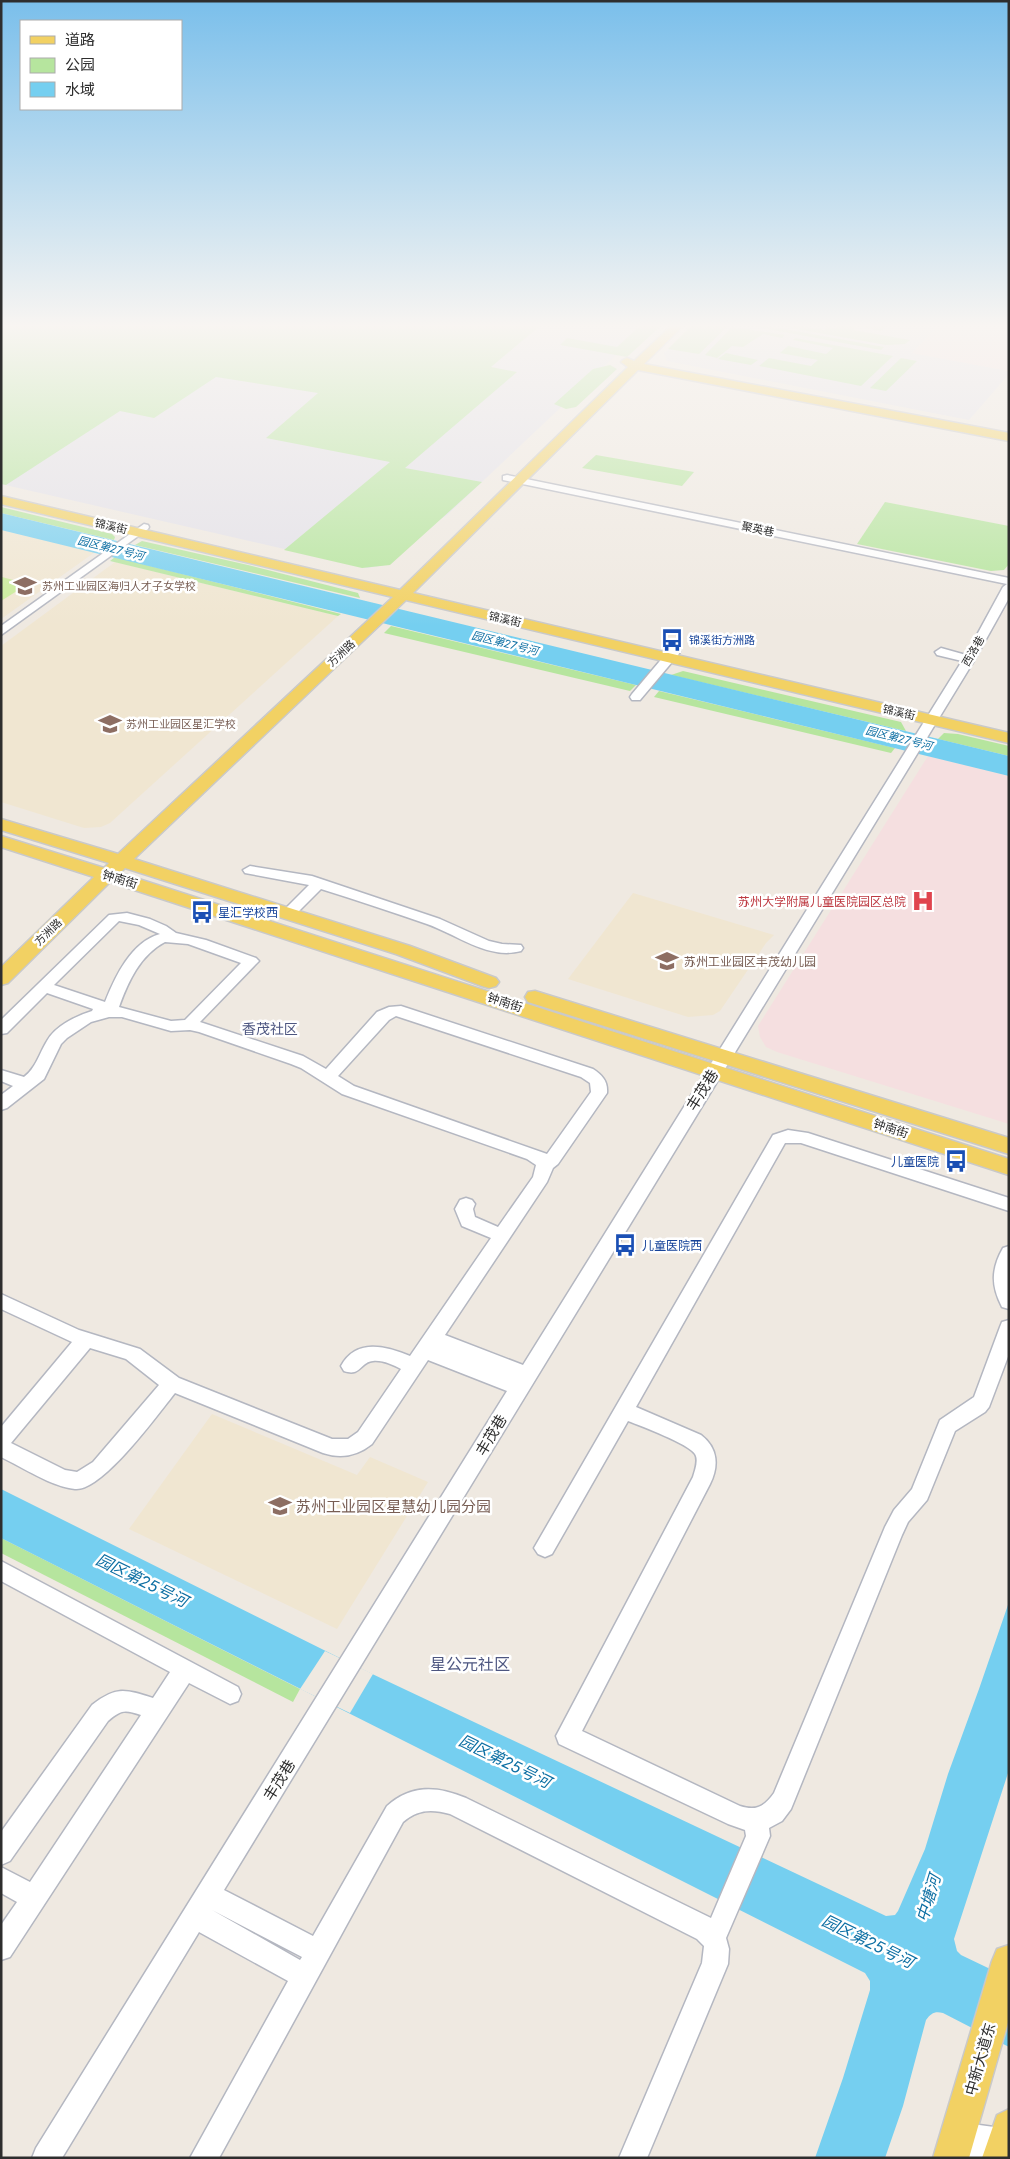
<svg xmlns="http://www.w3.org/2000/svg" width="1010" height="2159" viewBox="0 0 1010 2159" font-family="Inter,'Noto Sans SC',sans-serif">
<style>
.industrial{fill:#e3e1e8}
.education{fill:#f0e6d1}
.medical{fill:#f5dfe0}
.green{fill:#b6e59e}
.pitch{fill:#c9ec9a}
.water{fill:#75cff0}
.pier{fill:#efe9e1}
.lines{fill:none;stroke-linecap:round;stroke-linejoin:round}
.minor-casing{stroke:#b4b7c1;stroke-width:3}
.major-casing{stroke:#c9c9c9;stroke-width:3}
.minor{fill:#fff;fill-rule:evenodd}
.major{fill:#f2d163;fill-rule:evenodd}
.labels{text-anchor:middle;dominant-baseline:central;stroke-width:5;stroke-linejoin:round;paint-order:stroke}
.far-street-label{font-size:11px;fill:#2e2e2e;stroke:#fff}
.far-water-label{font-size:11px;font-style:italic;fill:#0d6fa3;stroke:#fff}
.far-education-label{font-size:11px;fill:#785e54;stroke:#fff;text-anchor:start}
.far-transit-label{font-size:11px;fill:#164399;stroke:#fff;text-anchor:start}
.street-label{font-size:12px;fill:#2e2e2e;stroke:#fff}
.health-label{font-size:12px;fill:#be3a42;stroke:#fff;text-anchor:end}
.transit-label{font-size:12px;fill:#164399;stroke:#fff;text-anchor:start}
.education-label{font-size:12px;fill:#785e54;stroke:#fff;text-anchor:start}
.neighbourhood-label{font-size:14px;fill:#4d5680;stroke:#fff}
.near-street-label{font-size:15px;fill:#2e2e2e;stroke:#fff}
.near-education-label{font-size:15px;fill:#785e54;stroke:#fff;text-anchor:start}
.near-water-label{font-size:16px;font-style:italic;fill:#0d6fa3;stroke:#fff}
.near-neighbourhood-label{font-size:16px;fill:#4d5680;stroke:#fff}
</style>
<rect width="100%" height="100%" fill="#efe9e1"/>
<!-- industrial -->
<g class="industrial">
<path d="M 1,324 L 649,324 L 447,515 L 431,525 L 385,565 L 367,568 L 1,484 Z"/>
<path d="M 696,324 L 940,324 L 912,353 L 1009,371 L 1009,374 L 969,420 L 667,361 L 664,353 Z"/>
</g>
<!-- education -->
<g class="education">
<path d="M 1,530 L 95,552 L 1,619 Z"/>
<path d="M 115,562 L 338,616 L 110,823 L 101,827 L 84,828 L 1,802 L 1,646 Z"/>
<path d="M 633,893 L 774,935 L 766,943 L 720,1011 L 713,1015 L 688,1017 L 568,979 Z"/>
<path d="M 212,1414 L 357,1475 L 370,1457 L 428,1482 L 337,1629 L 129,1529 Z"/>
</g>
<!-- medical -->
<g class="medical">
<path d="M 940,324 L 1009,324 L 1009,371 L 912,353 Z"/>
<path d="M 928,756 L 1009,776 L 1009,1124 L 777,1052 L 766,1047 L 760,1037 L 758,1026 Z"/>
</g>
<!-- green -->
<g class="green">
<path d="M 1,324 L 75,324 L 90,326 L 94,324 L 542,324 L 491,367 L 517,372 L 405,468 L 482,482 L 390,565 L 362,568 L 284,550 L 390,462 L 266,438 L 318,393 L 216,377 L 154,418 L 120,411 L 6,485 L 1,484 Z"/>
<path d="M 642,324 L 663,324 L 627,357 L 560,345 L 567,338 L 617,347 Z"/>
<path d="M 693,324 L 724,324 L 729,325 L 699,354 L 668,349 Z"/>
<path d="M 748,324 L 757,324 L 884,347 L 881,350 L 746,325 Z"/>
<path d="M 769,324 L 790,324 L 824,330 L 828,327 L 835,328 L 840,324 L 889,324 L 881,331 L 857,326 L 853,330 L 910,340 L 905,344 L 886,345 Z"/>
<path d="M 732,327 L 733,327 L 785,335 L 782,338 L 763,334 L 743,347 L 732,346 L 717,358 L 705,355 Z"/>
<path d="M 795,338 L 893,356 L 861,386 L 759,366 L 769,358 L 811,366 L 818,360 L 780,353 L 788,346 L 826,354 L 833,348 L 793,340 Z"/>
<path d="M 726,353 L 758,360 L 751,365 L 718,359 Z"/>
<path d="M 901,358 L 917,361 L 886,391 L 870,388 Z"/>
<path d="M 610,365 L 617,369 L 576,407 L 566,409 L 554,404 L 593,369 Z"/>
<path d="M 596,455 L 694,472 L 682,486 L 582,468 Z"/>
<path d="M 885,502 L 1009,526 L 1009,564 L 1004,570 L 991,571 L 857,544 Z"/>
<path d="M 1,507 L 112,534 L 115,537 L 114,540 L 1,513 Z"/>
<path d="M 142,541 L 248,565 L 358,593 L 360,598 L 135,545 Z"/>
<path d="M 115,557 L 341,614 L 338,616 L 110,561 Z"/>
<path d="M 391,626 L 636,685 L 630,691 L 384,633 Z"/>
<path d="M 683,671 L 901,722 L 906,731 L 671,675 Z"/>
<path d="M 659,691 L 895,748 L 891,753 L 654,697 Z"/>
<path d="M 944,733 L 958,734 L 1009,746 L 1009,756 L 938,739 Z"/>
<path d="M 1,1538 L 300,1689 L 293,1702 L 1,1553 Z"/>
</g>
<!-- pitch -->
<path class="pitch" d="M 1,577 L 2,577 L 28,584 L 1,601 Z"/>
<!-- water -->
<g class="water">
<path d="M 1,513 L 1009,756 L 1009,776 L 1,530 Z"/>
<path d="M 1,1489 L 368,1672 L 886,1916 L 895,1915 L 898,1911 L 925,1849 L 948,1774 L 979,1689 L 1009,1602 L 1009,1770 L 954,1939 L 957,1951 L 961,1955 L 1009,1978 L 1009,2047 L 943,2013 C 935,2011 931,2013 926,2020 L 903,2106 L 885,2158 L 815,2158 L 843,2078 L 870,1990 L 870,1981 L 865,1973 L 1,1538 Z"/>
</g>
<!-- pier -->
<path class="pier" d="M 325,1651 L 373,1674 L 350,1713 L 300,1689 Z"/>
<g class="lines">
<defs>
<g id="minor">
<path d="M 507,475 L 1009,578 L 1009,598 L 975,659 L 224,1890 L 313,1936 L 387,1806 C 411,1784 438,1786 466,1798 L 711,1918 L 746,1836 L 745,1830 L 728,1824 L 559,1744 L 556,1736 L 693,1477 C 695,1470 699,1460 695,1454 C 689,1444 641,1426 628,1421 L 552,1554 L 545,1557 L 538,1554 L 534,1548 L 773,1135 L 788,1130 L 808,1133 L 1009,1198 L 1009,1211 L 801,1143 L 785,1143 L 636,1407 L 701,1435 C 718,1448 719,1466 710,1484 L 582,1731 L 740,1806 C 756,1811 764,1807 774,1793 L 885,1527 L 894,1510 L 912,1489 L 940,1420 L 974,1397 L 1000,1327 L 1002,1322 L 1009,1320 L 1009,1354 L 989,1407 L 985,1412 L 955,1431 L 927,1500 L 908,1522 L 902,1535 L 791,1809 L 782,1821 L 769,1828 L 770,1836 L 726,1938 L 729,1949 L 728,1964 L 647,2158 L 619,2158 L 702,1963 L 704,1946 L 697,1939 L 450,1814 C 432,1809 418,1809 403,1822 L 219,2158 L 190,2158 L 288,1981 L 199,1932 L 62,2158 L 32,2158 L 36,2148 L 507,1391 L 428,1360 L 372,1444 C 357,1456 341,1459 323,1453 L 175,1393 C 158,1414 102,1492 75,1489 C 50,1486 24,1468 1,1457 L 1,1427 L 72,1342 L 1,1309 L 1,1294 L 79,1330 L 140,1349 L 179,1378 L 332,1439 L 348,1439 L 358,1432 L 401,1369 C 393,1365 383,1360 373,1361 C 360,1362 361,1377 344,1371 L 341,1366 C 356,1338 386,1346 410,1356 L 491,1238 L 462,1226 L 455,1209 L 460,1200 L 466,1198 L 472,1200 L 475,1204 L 473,1209 L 475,1217 L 498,1227 L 533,1177 L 536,1165 L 527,1159 L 342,1094 L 301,1068 L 291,1064 L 199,1032 L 190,1030 L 171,1031 L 122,1017 L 109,1017 L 91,1022 L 67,1038 L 61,1044 L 44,1079 L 7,1108 L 1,1110 L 1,1095 L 13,1086 L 1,1081 L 1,1070 L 24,1077 C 36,1068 39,1054 47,1041 C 55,1026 76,1016 92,1011 L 93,1009 L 47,993 L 7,1033 L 1,1034 L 1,1020 L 109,915 L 127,913 L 150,919 L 166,926 L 176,933 L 206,940 L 256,958 L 259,961 L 256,964 L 200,1022 L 303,1056 L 326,1069 L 377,1012 L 389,1007 L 401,1006 L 593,1069 C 602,1075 608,1081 607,1093 L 558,1164 L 553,1168 L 547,1182 L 445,1335 L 523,1365 L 962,661 L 937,655 L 935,652 L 941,648 L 966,655 L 1003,587 L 1007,584 L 503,480 L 503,476 ZM 119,921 L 139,925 L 160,934 C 131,942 115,977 105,1002 L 54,985 ZM 165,942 L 188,944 L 241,963 L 185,1020 L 171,1021 L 119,1007 C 128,982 140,955 165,942 ZM 396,1016 L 581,1077 L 590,1083 L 591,1092 L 547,1154 L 354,1086 L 338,1076 L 389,1020 ZM 90,1348 L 126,1359 L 159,1385 L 93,1462 L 77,1472 L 65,1470 L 11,1443 ZM 212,1910 L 302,1957 L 300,1960 Z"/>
<path d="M 144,524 L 148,525 L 149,527 L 148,529 L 1,635 L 1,626 Z"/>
<path d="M 674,648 L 680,652 L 678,655 L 640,700 L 632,700 L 630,697 L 632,694 L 670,649 Z"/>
<path d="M 250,866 L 312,876 L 440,919 L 489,941 L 502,944 L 521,945 L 523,948 L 521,951 C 488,960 458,935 427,924 C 392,912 357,900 321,889 L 294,916 L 284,916 L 282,913 L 284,910 L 309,885 L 245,873 L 243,870 Z"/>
<path d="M 1009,1246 L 1009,1309 L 1002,1307 C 991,1286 991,1269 1003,1248 Z"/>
<path d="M 1,1561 L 238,1687 L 241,1694 L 238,1701 L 230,1704 L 189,1683 L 10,1957 L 1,1960 L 1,1925 L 17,1902 L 1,1893 L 1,1867 L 30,1882 L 141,1715 C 125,1710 122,1709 108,1721 L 10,1861 L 1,1865 L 1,1832 L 92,1705 C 116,1686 125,1689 153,1698 L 170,1672 L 1,1581 Z"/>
<path d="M 957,2122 L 1009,2129 L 1009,2157 L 990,2154 L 992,2158 L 959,2158 L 947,2146 L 943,2136 L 947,2126 Z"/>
</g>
<g id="major">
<path d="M 673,324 L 685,324 L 644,364 L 1009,433 L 1009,441 L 638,370 L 413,593 L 1009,733 L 1009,743 L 406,600 L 134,859 L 410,946 L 496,978 L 499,982 L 496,986 L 489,988 L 482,986 L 396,954 L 125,868 L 120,873 L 1009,1159 L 1009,1175 L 110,882 L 8,983 L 1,985 L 1,967 L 94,877 L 1,847 L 1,836 L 104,868 L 109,863 L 1,830 L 1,819 L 118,854 L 393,597 L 1,504 L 1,496 L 400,590 L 628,367 L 621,362 L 623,360 L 627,358 L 634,361 Z"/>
<path d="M 535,991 L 1009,1138 L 1009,1154 L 528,1002 L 525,997 L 528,992 Z"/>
<path d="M 1009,1945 L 1009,2019 L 969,2158 L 933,2158 L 992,1961 L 997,1949 Z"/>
<path d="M 1009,2109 L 1009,2158 L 982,2158 L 997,2115 Z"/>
</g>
</defs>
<!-- minor casing -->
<use href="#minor" class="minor-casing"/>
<!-- major casing -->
<use href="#major" class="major-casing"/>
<!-- minor -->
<use href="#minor" class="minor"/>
<!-- major -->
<use href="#major" class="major"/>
</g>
<!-- sky -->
<linearGradient id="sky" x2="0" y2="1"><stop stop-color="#7abfeb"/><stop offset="0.52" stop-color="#f8f5f2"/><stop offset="1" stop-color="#f8f5f2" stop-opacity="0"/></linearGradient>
<rect width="1010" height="626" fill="url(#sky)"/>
<!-- icons -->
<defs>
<symbol id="school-bare" viewBox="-9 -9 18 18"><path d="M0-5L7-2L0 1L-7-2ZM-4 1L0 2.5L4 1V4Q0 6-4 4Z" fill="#8d6e63" stroke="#fff" stroke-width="2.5" paint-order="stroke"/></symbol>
<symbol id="bus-bare" viewBox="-9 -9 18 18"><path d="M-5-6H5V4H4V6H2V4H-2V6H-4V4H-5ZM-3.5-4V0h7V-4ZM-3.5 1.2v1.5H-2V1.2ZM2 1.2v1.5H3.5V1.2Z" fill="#1a4fb4" stroke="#fff" stroke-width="2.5" paint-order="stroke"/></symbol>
<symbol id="hospital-bare" viewBox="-9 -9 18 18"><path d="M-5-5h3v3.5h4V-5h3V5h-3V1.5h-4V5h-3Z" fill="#e0444e" stroke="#fff" stroke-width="2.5" paint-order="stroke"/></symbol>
</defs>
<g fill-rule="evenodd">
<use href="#school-bare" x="9" y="570" width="32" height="32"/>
<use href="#bus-bare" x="656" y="624" width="32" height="32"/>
<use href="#school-bare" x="94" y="708" width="32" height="32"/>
<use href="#hospital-bare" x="907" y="885" width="32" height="32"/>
<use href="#bus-bare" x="186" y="896" width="32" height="32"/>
<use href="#school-bare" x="651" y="945" width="32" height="32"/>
<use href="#bus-bare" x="940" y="1145" width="32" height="32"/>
<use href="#bus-bare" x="609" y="1229" width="32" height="32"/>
<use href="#school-bare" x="264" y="1490" width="32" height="32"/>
</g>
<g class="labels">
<!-- far-street labels -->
<g class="far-street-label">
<text transform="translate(111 526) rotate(13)">锦溪街</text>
<text transform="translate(758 529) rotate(12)">聚英巷</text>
<text transform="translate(505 619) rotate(13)">锦溪街</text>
<text transform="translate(973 651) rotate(-60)">西洛巷</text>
<text transform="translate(341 653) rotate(-43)">方洲路</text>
<text transform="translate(899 712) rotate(13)">锦溪街</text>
<text transform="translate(48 932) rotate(-44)">方洲路</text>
</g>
<!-- far-water labels -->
<g class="far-water-label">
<text transform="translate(111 548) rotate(14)">园区第27号河</text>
<text transform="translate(505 643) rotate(14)">园区第27号河</text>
<text transform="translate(899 738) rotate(14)">园区第27号河</text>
</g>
<!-- far-education labels -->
<g class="far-education-label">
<text x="42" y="586">苏州工业园区海归人才子女学校</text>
<text x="126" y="724">苏州工业园区星汇学校</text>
</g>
<!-- far-transit labels -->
<g class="far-transit-label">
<text x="689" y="640">锦溪街方洲路</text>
</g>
<!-- street labels -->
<g class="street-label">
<text transform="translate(120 879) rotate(17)">钟南街</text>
<text transform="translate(505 1002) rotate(18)">钟南街</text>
<text transform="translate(891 1128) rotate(18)">钟南街</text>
</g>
<!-- health labels -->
<g class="health-label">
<text x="906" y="901">苏州大学附属儿童医院园区总院</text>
</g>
<!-- transit labels -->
<g class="transit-label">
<text x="218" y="912">星汇学校西</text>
<text x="939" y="1161" text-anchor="end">儿童医院</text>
<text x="642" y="1245">儿童医院西</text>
</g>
<!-- education labels -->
<g class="education-label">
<text x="684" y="961">苏州工业园区丰茂幼儿园</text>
</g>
<!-- neighbourhood labels -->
<g class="neighbourhood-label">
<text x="270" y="1028">香茂社区</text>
</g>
<!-- near-street labels -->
<g class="near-street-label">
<text transform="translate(702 1090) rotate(-58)">丰茂巷</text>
<text transform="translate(491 1435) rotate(-59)">丰茂巷</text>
<text transform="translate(279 1780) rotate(-58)">丰茂巷</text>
<text transform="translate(980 2059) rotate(-74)">中新大道东</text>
</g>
<!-- near-education labels -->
<g class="near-education-label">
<text x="296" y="1506">苏州工业园区星慧幼儿园分园</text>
</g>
<!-- near-water labels -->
<g class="near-water-label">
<text transform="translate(142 1580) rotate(26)">园区第25号河</text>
<text transform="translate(505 1761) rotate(26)">园区第25号河</text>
<text transform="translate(928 1898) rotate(-73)">中塘河</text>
<text transform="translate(868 1941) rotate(26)">园区第25号河</text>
</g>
<!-- near-neighbourhood labels -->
<g class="near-neighbourhood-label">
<text x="470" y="1664">星公元社区</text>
</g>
</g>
<!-- border -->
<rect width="1010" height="2159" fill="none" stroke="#2e2e2e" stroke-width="5"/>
<!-- legend -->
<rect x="20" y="20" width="162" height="90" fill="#ffffff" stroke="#ababab"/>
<rect x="30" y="36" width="25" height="8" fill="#f2d163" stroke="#ababab"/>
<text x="65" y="45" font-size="15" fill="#2e2e2e">道路</text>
<rect x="30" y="58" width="25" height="15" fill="#b6e59e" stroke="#ababab"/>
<text x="65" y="70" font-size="15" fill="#2e2e2e">公园</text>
<rect x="30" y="82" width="25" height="15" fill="#75cff0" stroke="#ababab"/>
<text x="65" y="95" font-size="15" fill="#2e2e2e">水域</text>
</svg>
